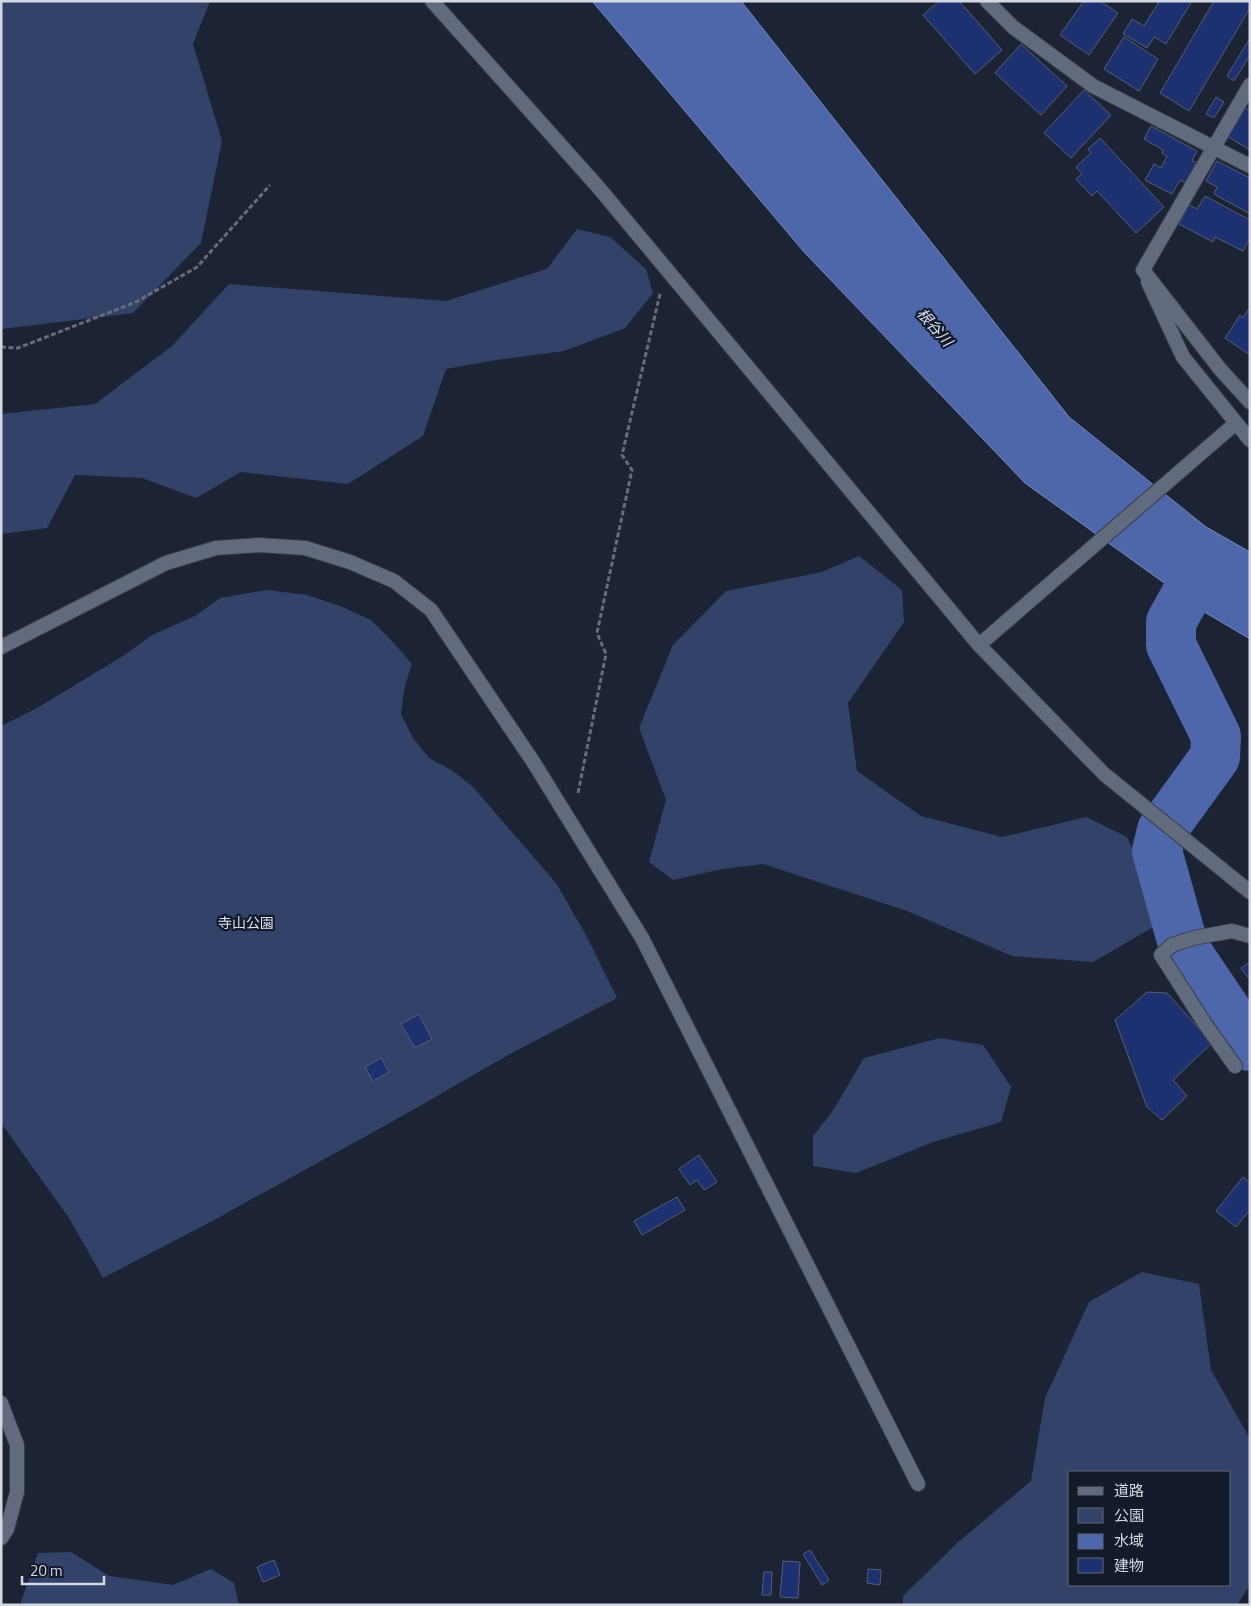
<svg xmlns="http://www.w3.org/2000/svg" width="1251" height="1606" viewBox="0 0 1251 1606" font-family="'Titillium Web','Noto Sans JP',sans-serif">
<style>
.green{fill:#334268;fill-rule:evenodd}
.water{fill:#4e67ab;stroke:#7689bc}
.lines{fill:none;stroke-linecap:round;stroke-linejoin:round}
.river{stroke:#4e67ab;stroke-width:50}
.building{fill:#1d306f;stroke:#565e72}
.pedestrian-casing{stroke:#383d4b;stroke-width:16}
.minor-casing{stroke:#383d4b;stroke-width:16}
.tertiary-casing{stroke:#383d4b;stroke-width:16}
.path{stroke:#666c7b;stroke-width:3;stroke-dasharray:5 2.5;stroke-linecap:butt}
.pedestrian{stroke:#626a7e;stroke-width:14}
.minor{stroke:#626a7e;stroke-width:14}
.tertiary{stroke:#626a7e;stroke-width:14}
.labels{text-anchor:middle;dominant-baseline:central;stroke-width:4.5;stroke-linejoin:round;paint-order:stroke}
.park-label{font-size:14px;fill:#dae3f6;stroke:#131a2a}
.water-label{font-size:15px;font-style:italic;fill:#dae2f6;stroke:#131a2a}
</style>
<rect width="100%" height="100%" fill="#1c2334"/>
<!-- green -->
<g class="green">
<path d="M 1,1 L 210,1 L 193,44 L 222,141 L 201,243 L 133,313 L 1,329 Z"/>
<path d="M 577,229 L 610,237 L 646,269 L 653,293 L 625,328 L 564,351 L 496,360 L 446,369 L 423,436 L 348,484 L 241,472 L 196,498 L 142,478 L 75,475 L 47,528 L 1,534 L 1,414 L 95,404 L 172,346 L 229,284 L 446,301 L 547,269 Z"/>
<path d="M 859,556 L 902,590 L 904,622 L 848,703 L 857,771 L 921,816 L 1002,837 L 1086,817 L 1127,837 L 1153,895 L 1152,928 L 1093,962 L 1012,956 L 907,911 L 763,864 L 722,869 L 673,880 L 649,862 L 666,800 L 639,728 L 673,645 L 726,591 L 822,572 Z"/>
<path d="M 267,590 L 307,595 L 340,606 L 371,620 L 391,640 L 412,664 L 405,685 L 401,714 L 413,738 L 429,758 L 453,771 L 473,787 L 556,883 L 586,935 L 617,998 L 508,1055 L 404,1115 L 216,1219 L 103,1278 L 69,1218 L 1,1123 L 1,726 L 37,708 L 123,656 L 152,635 L 195,616 L 220,598 Z"/>
<path d="M 940,1038 L 983,1045 L 1011,1087 L 1001,1122 L 933,1142 L 856,1173 L 813,1166 L 813,1136 L 832,1112 L 864,1058 Z"/>
<path d="M 1142,1272 L 1199,1284 L 1211,1370 L 1250,1439 L 1250,1585 L 1237,1605 L 903,1605 L 903,1596 L 957,1543 L 1031,1481 L 1045,1398 L 1089,1302 ZM 1230,1472 L 1230,1585 L 1070,1585 L 1070,1472 Z"/>
<path d="M 71,1552 L 109,1576 L 173,1585 L 211,1569 L 234,1583 L 239,1605 L 22,1605 L 21,1602 L 38,1553 Z"/>
</g>
<!-- water -->
<path class="water" d="M 592,1 L 741,1 L 1069,417 L 1206,527 L 1250,552 L 1250,639 L 1206,613 L 1025,483 L 804,252 Z"/>
<g class="lines">
<!-- river -->
<path class="river" d="M 1200,570 L 1171,622 L 1171,645 L 1216,736 L 1215,757 L 1162,830 L 1157,851 L 1184,948 L 1250,1046"/>
</g>
<!-- building -->
<g class="building">
<path d="M 939,1 L 959,1 L 1002,50 L 975,74 L 923,15 Z"/>
<path d="M 1084,1 L 1100,1 L 1118,13 L 1089,55 L 1060,35 Z"/>
<path d="M 1157,1 L 1192,1 L 1166,44 L 1154,37 L 1147,48 L 1123,34 L 1132,19 L 1144,26 L 1159,2 Z"/>
<path d="M 1214,1 L 1250,1 L 1250,8 L 1189,111 L 1160,93 Z"/>
<path d="M 1124,37 L 1158,59 L 1139,91 L 1104,69 Z"/>
<path d="M 1250,38 L 1250,55 L 1234,81 L 1227,76 Z"/>
<path d="M 1021,44 L 1067,86 L 1041,115 L 995,73 Z"/>
<path d="M 1084,90 L 1111,115 L 1071,158 L 1044,133 Z"/>
<path d="M 1216,97 L 1224,102 L 1214,118 L 1206,114 Z"/>
<path d="M 1242,106 L 1250,111 L 1250,150 L 1225,135 Z"/>
<path d="M 1151,126 L 1197,151 L 1192,161 L 1196,163 L 1186,183 L 1180,180 L 1172,194 L 1145,180 L 1154,164 L 1161,168 L 1167,156 L 1162,153 L 1163,150 L 1144,139 Z"/>
<path d="M 1100,138 L 1164,207 L 1136,233 L 1097,191 L 1092,196 L 1076,179 L 1082,174 L 1076,167 L 1091,153 L 1088,149 Z"/>
<path d="M 1217,161 L 1250,178 L 1250,214 L 1214,194 L 1217,187 L 1206,181 Z"/>
<path d="M 1205,196 L 1250,220 L 1250,238 L 1243,251 L 1215,237 L 1213,242 L 1179,224 L 1189,205 L 1197,209 Z"/>
<path d="M 1250,307 L 1250,355 L 1225,338 L 1240,315 L 1243,318 Z"/>
<path d="M 1250,962 L 1250,980 L 1241,968 Z"/>
<path d="M 1147,992 L 1167,993 L 1212,1043 L 1173,1080 L 1187,1096 L 1162,1120 L 1147,1107 L 1115,1020 Z"/>
<path d="M 419,1014 L 432,1039 L 415,1048 L 401,1024 Z"/>
<path d="M 381,1058 L 389,1072 L 373,1081 L 365,1067 Z"/>
<path d="M 699,1155 L 717,1182 L 704,1190 L 697,1180 L 690,1185 L 679,1169 Z"/>
<path d="M 1243,1177 L 1250,1183 L 1250,1210 L 1236,1227 L 1216,1211 Z"/>
<path d="M 677,1197 L 685,1210 L 642,1235 L 634,1221 Z"/>
<path d="M 810,1550 L 829,1580 L 822,1585 L 803,1554 Z"/>
<path d="M 274,1560 L 280,1575 L 263,1582 L 257,1567 Z"/>
<path d="M 783,1561 L 800,1562 L 798,1598 L 780,1597 Z"/>
<path d="M 868,1569 L 881,1570 L 880,1585 L 867,1583 Z"/>
<path d="M 764,1572 L 772,1572 L 771,1595 L 762,1595 Z"/>
</g>
<g class="lines">
<defs>
<g id="pedestrian">
<path d="M 1148,282 L 1183,357 L 1250,440"/>
<path d="M 979,645 L 1236,423"/>
</g>
<g id="minor">
<path d="M 432,1 L 599,188 L 979,645 L 1104,774 L 1250,892"/>
<path d="M 987,1 L 1013,27 L 1093,86 L 1250,166"/>
<path d="M 1250,85 L 1143,270 L 1220,369 L 1250,402"/>
<path d="M 1235,1066 L 1205,1024 L 1161,955 L 1172,945 L 1193,938 L 1232,931 L 1250,936"/>
</g>
<g id="tertiary">
<path d="M 1,647 L 166,563 L 216,548 L 259,545 L 305,548 L 350,562 L 394,581 L 431,610 L 534,763 L 642,938 L 918,1484"/>
<path d="M 1,1403 L 17,1445 L 17,1492 L 7,1529 L 1,1538"/>
</g>
</defs>
<!-- pedestrian casing -->
<use href="#pedestrian" class="pedestrian-casing"/>
<!-- minor casing -->
<use href="#minor" class="minor-casing"/>
<!-- tertiary casing -->
<use href="#tertiary" class="tertiary-casing"/>
<!-- path -->
<g class="path">
<path d="M 1,347 L 18,348 L 136,302 L 197,267 L 270,185"/>
<path d="M 578,793 L 606,654 L 597,633 L 632,470 L 622,455 L 660,294"/>
</g>
<!-- pedestrian -->
<use href="#pedestrian" class="pedestrian"/>
<!-- minor -->
<use href="#minor" class="minor"/>
<!-- tertiary -->
<use href="#tertiary" class="tertiary"/>
</g>
<g class="labels">
<!-- park labels -->
<g class="park-label">
<text x="246" y="922">寺山公園</text>
</g>
<!-- water labels -->
<g class="water-label">
<text transform="translate(935 327) rotate(49)">根谷川</text>
</g>
</g>
<!-- border -->
<rect width="1251" height="1606" fill="none" stroke="#d3d8e3" stroke-width="5"/>
<!-- legend -->
<rect x="1068" y="1471" width="162" height="115" fill="#131a2a" stroke="#606674"/>
<rect x="1078" y="1487" width="25" height="8" fill="#626a7e" stroke="#606674"/>
<text x="1114" y="1496" font-size="15" fill="#d3d8e3">道路</text>
<rect x="1078" y="1508" width="25" height="15" fill="#334268" stroke="#606674"/>
<text x="1114" y="1521" font-size="15" fill="#d3d8e3">公園</text>
<rect x="1078" y="1534" width="25" height="15" fill="#4e67ab" stroke="#606674"/>
<text x="1114" y="1546" font-size="15" fill="#d3d8e3">水域</text>
<rect x="1078" y="1558" width="25" height="15" fill="#1d306f" stroke="#606674"/>
<text x="1114" y="1571" font-size="15" fill="#d3d8e3">建物</text>
<!-- scale -->
<path d="M22 1576v8h82v-8" fill="none" stroke="#d3d8e3" stroke-width="2.5"/>
<text x="30" y="1576" font-size="15" fill="#d3d8e3" stroke="#131a2a" stroke-width="4" paint-order="stroke">20 m</text>
</svg>
